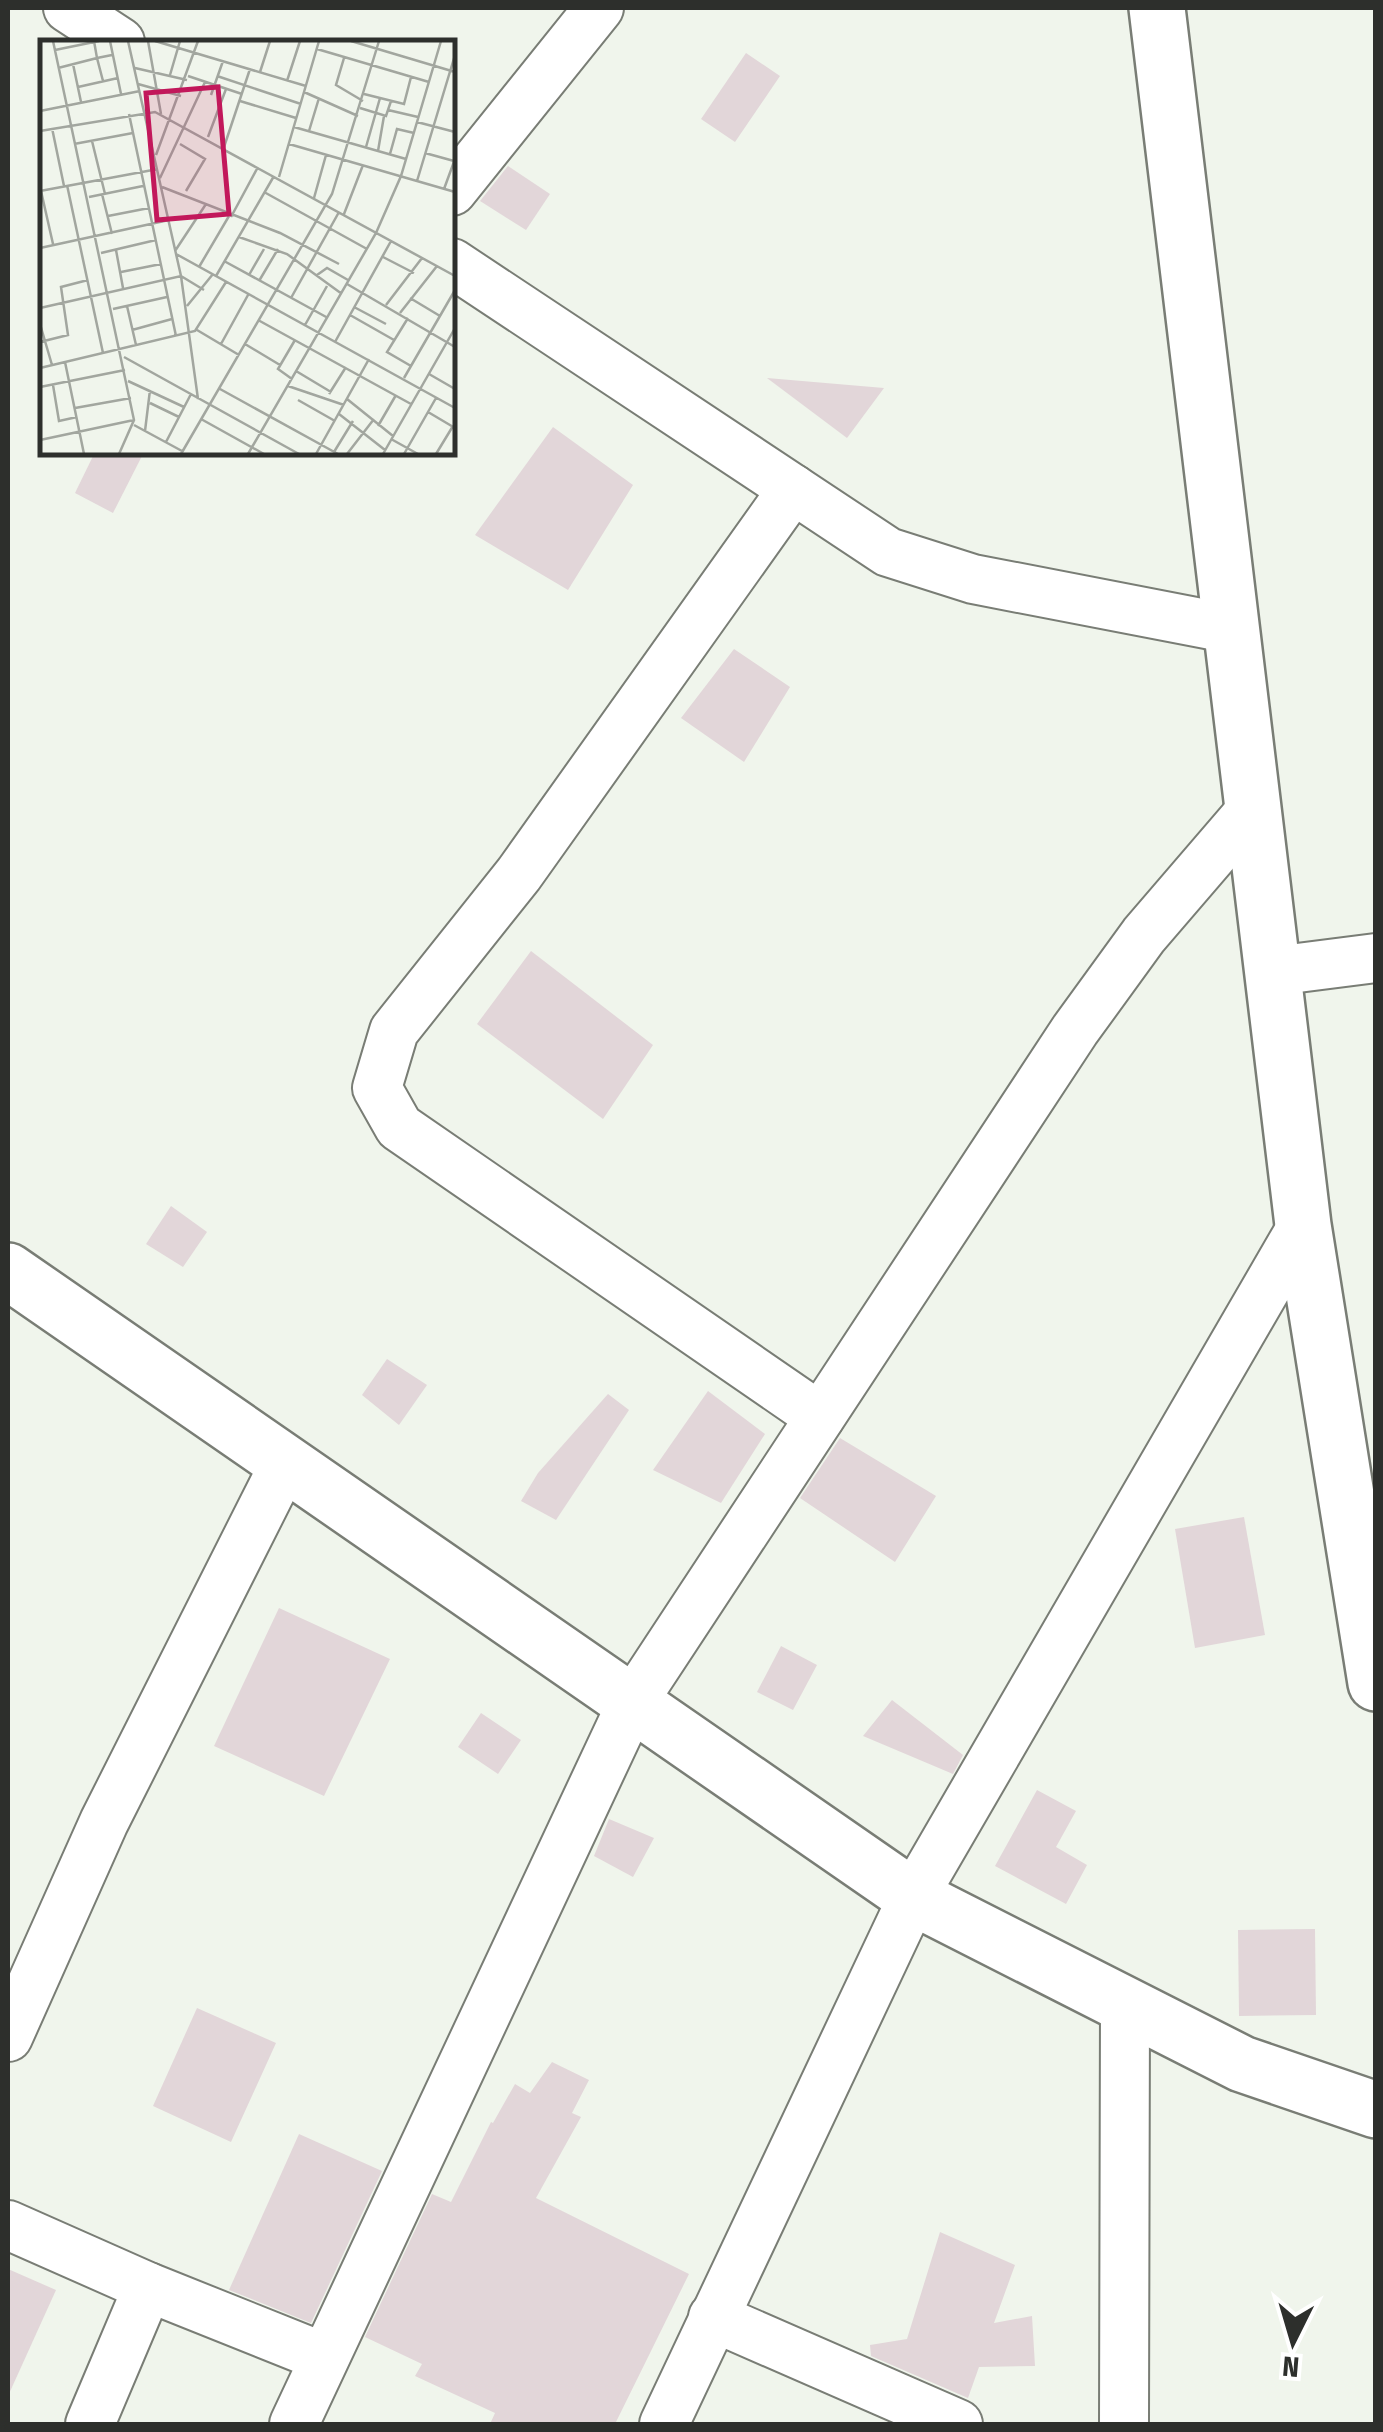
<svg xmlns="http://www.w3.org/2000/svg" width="1383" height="2432" viewBox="0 0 1383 2432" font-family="'Fira Sans Condensed',sans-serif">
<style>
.building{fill:#e2d6d9}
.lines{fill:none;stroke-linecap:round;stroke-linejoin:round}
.minor-casing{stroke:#797d75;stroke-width:52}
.tertiary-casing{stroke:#797d75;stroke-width:60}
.minor{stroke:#fff;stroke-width:48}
.tertiary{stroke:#fff;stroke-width:55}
.inset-road{fill:none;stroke:#a2a69f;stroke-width:2.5}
.view{fill:#c2185b;fill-opacity:0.15;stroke:#c2185b;stroke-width:5}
.inset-edge{fill:none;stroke:#2d2f2c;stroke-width:5}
</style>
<rect width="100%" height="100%" fill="#f0f5ec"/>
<!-- building -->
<g class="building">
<path d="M 746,53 L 780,76 L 735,142 L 701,119 Z"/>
<path d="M 508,166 L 550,194 L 526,230 L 480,201 Z"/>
<path d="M 767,378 L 884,388 L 847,438 Z"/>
<path d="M 553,427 L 633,485 L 568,590 L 475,535 Z"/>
<path d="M 95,452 L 144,452 L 113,513 L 75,493 Z"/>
<path d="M 734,649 L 790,687 L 744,762 L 681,718 Z"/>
<path d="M 531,951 L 653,1045 L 603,1119 L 477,1024 Z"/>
<path d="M 171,1206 L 207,1232 L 183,1267 L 146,1244 Z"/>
<path d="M 387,1359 L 427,1385 L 399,1425 L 362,1395 Z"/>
<path d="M 708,1391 L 765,1434 L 721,1503 L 653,1470 Z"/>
<path d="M 608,1394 L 629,1410 L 556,1520 L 521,1501 L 538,1473 Z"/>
<path d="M 840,1438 L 936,1496 L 895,1562 L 800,1498 Z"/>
<path d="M 1244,1517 L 1265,1635 L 1195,1648 L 1175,1529 Z"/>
<path d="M 279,1608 L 390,1659 L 324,1796 L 214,1746 Z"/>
<path d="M 781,1646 L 817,1665 L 793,1710 L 757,1692 Z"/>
<path d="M 892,1700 L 963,1755 L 953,1774 L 863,1736 Z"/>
<path d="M 481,1713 L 521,1740 L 498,1774 L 458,1747 Z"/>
<path d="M 1037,1790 L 1076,1811 L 1056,1847 L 1087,1865 L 1066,1904 L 995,1866 Z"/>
<path d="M 609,1819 L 654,1838 L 633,1877 L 594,1856 Z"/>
<path d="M 1315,1929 L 1316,2015 L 1239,2016 L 1238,1930 Z"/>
<path d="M 197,2008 L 276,2043 L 231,2142 L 153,2106 Z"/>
<path d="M 552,2062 L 589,2080 L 572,2113 L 581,2117 L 536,2198 L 689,2274 L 615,2424 L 490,2424 L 495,2413 L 415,2376 L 422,2364 L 365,2337 L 432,2194 L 451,2202 L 491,2122 L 493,2123 L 515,2084 L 530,2093 Z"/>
<path d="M 299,2134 L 382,2171 L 311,2323 L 229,2290 Z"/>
<path d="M 940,2232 L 1015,2265 L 994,2323 L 1032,2316 L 1035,2366 L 979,2367 L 968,2398 L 871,2356 L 870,2345 L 907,2339 Z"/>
<path d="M 8,2269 L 56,2290 L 8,2396 Z"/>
</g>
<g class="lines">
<defs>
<g id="minor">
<path d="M 68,8 L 120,42"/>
<path d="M 452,191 L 599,8"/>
<path d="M 452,263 L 888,552 L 973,579 L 1232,629"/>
<path d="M 793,489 L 519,874 L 394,1031 L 377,1088 L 399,1127 L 820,1417"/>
<path d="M 1274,971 L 1376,958"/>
<path d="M 8,2037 L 104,1822 L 285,1463"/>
<path d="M 8,2225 L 148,2287 L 323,2357"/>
<path d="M 713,2317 L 958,2424"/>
<path d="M 90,2424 L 148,2287"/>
<path d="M 294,2424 L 632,1703 L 1075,1030 L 1144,935 L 1254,807"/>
<path d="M 664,2424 L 913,1897 L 1303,1225"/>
<path d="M 1124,2424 L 1125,2005"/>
</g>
<g id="tertiary">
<path d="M 1157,8 L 1303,1225 L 1376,1683"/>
<path d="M 8,1271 L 913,1897 L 1242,2064 L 1376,2110"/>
</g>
</defs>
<!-- minor casing -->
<use href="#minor" class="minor-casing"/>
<!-- tertiary casing -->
<use href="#tertiary" class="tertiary-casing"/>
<!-- minor -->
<use href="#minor" class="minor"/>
<!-- tertiary -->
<use href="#tertiary" class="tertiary"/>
</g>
<!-- overview -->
<g transform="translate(40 40)">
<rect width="415" height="415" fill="#f0f5ec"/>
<path class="inset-road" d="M 13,1 L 94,380 L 79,414M 70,1 L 81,54M 88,1 L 141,236 L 158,359M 108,1 L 121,74M 115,1 L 266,46M 311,1 L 415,32M 277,9 L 389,42M 15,10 L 59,1M 304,18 L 296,45 L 323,61M 33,24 L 41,62M 18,28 L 57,18 L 54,1M 95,28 L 147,40M 220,32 L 230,1M 130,35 L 140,1M 148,36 L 202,54M 177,36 L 261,64M 63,41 L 57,18 L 72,15M 247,41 L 260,1M 98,44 L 141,56M 38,47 L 78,38M 264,52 L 318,76M 324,54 L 364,64 L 371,37M 171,55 L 183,21M 200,61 L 256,78M 320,68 L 346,76 L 351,61M 348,70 L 378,77M 0,71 L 100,51M 89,74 L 136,296M 377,82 L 415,92M 254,87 L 366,119M 12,88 L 24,146M 0,91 L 115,72 L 415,236M 269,91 L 279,58M 168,97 L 186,49M 52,101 L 65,154M 34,104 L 93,93M 140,104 L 165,119 L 146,151M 249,104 L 415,152M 184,107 L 210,29M 326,107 L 340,58M 338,111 L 344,76M 385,113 L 414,121M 350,114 L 357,89 L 374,93M 116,115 L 158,1M 239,137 L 279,1M 120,138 L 165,42M 377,141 L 415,15M 27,145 L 63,313M 122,147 L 240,193 L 299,224M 404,149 L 415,119M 0,151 L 118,129M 1,151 L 13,204M 224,152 L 327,209M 62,154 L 72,194M 49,157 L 103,146M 274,158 L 286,115M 304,174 L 323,125M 68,176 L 109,168M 191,177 L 218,127M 199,197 L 247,214 L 302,254M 0,208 L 129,180M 76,210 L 83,248M 135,211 L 166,164M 61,213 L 116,200M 136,214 L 415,368M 343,217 L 374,233M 184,221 L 288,278M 159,227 L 189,176M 81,232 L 121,224M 209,235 L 224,209M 277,235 L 287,228 L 308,240M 176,236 L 234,136M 219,241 L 238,209M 307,244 L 415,307M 251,258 L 299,172M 370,258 L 400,276M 346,265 L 382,218M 87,266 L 96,305M 147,266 L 173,234M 314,267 L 346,284M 0,268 L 141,236 L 164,250M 73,269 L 127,257M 360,273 L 397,226M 310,275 L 354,300M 368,278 L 347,312 L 371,326M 218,280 L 371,364M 0,284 L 12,325M 265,285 L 287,246M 92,290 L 132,279M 157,290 L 199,315M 0,302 L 28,295 L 21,247 L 48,240M 295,302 L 351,201M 181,304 L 208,255M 205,304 L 240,325M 84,317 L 259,414M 25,322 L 44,414M 0,328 L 155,291 L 186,242M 256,331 L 291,352M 389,334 L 415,349M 364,338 L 415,250M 252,339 L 238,329 L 255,300M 88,341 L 144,367M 13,345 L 19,381 L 37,377M 248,346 L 304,365M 0,347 L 85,330M 180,349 L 298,414M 289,354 L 306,327M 307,359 L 353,396M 258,360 L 295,381M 110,363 L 139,377M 35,368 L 91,358M 388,372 L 415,388M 299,374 L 345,410M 161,379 L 224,414M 94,385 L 142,411M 338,386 L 356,355M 105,391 L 110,350M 351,399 L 378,414M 0,400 L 94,380M 126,402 L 151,354M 294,412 L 313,381M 141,414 L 292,154 L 339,1M 208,414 L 336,193 L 361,136 L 401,1M 276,414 L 329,319M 307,414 L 334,379M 343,414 L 415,288M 364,414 L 396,358M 396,414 L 413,386"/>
<path class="view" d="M 178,47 L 189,174 L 117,180 L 106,53 Z"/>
<rect width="415" height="415" class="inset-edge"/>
</g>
<!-- border -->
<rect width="1383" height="2432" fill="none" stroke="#2d2f2c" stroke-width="20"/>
<!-- north arrow -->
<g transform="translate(1293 2342) rotate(185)" stroke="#ffffff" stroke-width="8" paint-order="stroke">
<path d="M0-8L18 38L0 25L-18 38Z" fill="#2d2f2c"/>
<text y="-15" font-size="28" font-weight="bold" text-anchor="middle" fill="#2d2f2c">N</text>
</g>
</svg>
